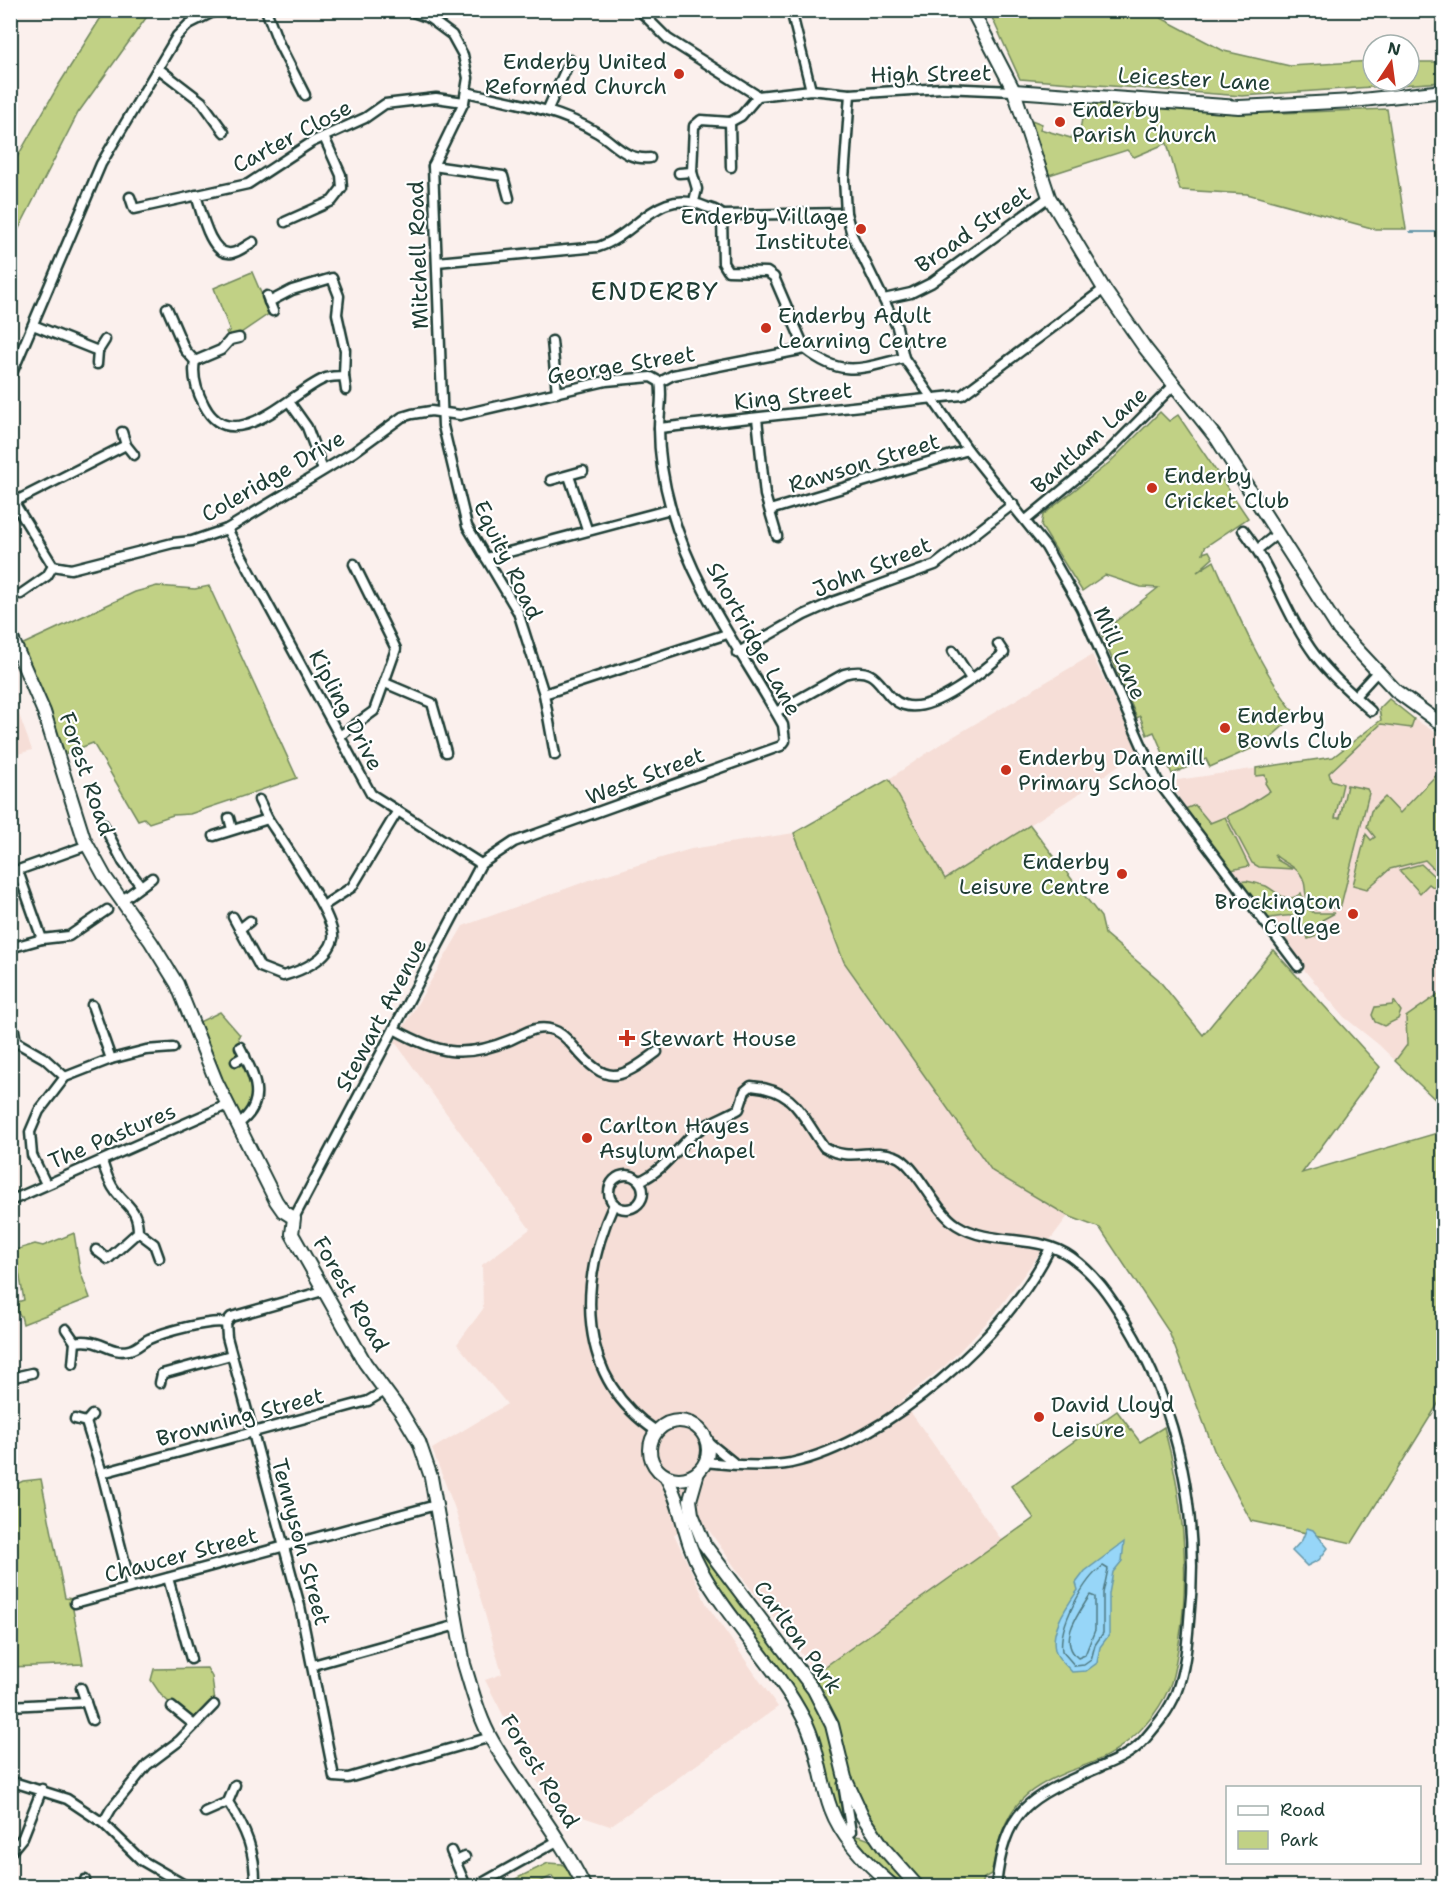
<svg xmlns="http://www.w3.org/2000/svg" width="1454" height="1897" viewBox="0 0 1454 1897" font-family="'Shantell Sans',sans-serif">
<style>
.built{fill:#f6ded7}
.green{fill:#c1d185;stroke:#70875c;stroke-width:1.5}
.water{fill:#97d6f8;stroke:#6799aa;stroke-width:1.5}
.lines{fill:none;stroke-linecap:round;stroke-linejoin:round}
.shore{stroke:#4f7a82;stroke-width:1.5}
.stream{stroke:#6799aa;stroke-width:2}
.street-casing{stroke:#1f3d34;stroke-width:13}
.secondary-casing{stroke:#1f3d34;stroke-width:16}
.street{stroke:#fff;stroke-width:8}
.secondary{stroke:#fff;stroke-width:12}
.poi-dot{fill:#c8321e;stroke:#fff;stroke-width:2}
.labels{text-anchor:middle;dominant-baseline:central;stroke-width:4.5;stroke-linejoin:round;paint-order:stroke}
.poi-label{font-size:22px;fill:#1f3d34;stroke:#fff;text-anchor:start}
.street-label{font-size:22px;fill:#1f3d34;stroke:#fff}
.quarter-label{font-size:26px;letter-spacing:1.5px;fill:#1f3d34;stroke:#fff}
</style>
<rect width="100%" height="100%" fill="#fbf0ed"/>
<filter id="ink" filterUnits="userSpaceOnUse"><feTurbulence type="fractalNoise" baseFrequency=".0167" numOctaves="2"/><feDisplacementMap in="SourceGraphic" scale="12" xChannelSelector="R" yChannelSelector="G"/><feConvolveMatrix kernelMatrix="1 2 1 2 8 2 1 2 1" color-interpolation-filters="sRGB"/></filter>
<g filter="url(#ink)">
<!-- built -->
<g class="built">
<path d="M 1092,655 L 1139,751 L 1075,796 L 945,879 L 889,779 L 939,745 Z"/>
<path d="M 10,690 L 32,750 L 11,756 L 10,756 Z"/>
<path d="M 1389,699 L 1414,719 L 1443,737 L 1443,1107 L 1378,1044 L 1344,1017 L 1300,965 L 1227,871 L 1184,808 L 1171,781 L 1333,757 L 1381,720 L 1379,709 Z"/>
<path d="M 794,833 L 844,962 L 883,1020 L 935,1088 L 992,1171 L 1068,1216 L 993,1316 L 947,1364 L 902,1400 L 1005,1545 L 817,1674 L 744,1580 L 708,1529 L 674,1534 L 707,1605 L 778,1707 L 610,1826 L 550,1806 L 485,1680 L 502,1674 L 455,1509 L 432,1449 L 507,1404 L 457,1344 L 483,1309 L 482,1265 L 530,1229 L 395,1042 L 463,926 L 598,877 L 691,849 Z"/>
</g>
<!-- green -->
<g class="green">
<path d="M 105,11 L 151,11 L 78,113 L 11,244 L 11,168 L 58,86 Z"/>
<path d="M 989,11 L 1015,11 L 1031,18 L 1043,11 L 1148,11 L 1224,51 L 1290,66 L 1373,61 L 1373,81 L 1409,81 L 1409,62 L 1443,62 L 1443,82 L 1242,96 L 1020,79 Z"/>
<path d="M 1078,98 L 1281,113 L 1387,109 L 1406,229 L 1375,229 L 1247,194 L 1180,190 L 1167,143 L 1134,157 L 1127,150 L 1049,175 L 1029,119 L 1042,124 L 1040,129 L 1071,138 L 1073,134 L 1079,135 L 1082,119 L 1096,117 Z"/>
<path d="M 252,272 L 261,293 L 267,296 L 273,311 L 241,333 L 239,338 L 230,340 L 226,332 L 230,331 L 214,288 Z"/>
<path d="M 1160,412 L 1169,421 L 1178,415 L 1248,518 L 1205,547 L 1203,553 L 1209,551 L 1213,558 L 1197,572 L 1214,561 C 1238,615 1260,668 1296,715 L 1264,743 L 1210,767 L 1206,759 L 1172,774 L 1154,732 L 1147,735 L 1140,716 L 1137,718 L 1101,633 L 1158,588 L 1141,587 L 1105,575 L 1082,591 L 1041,526 L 1043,515 L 1110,462 Z"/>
<path d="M 157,586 L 195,589 L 209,586 L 297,778 L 190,814 L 173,815 L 149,823 L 144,818 L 138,820 L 93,743 L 59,756 L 17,647 L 135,592 Z"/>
<path d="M 1389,699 L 1414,719 L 1411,728 L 1381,724 L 1329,773 L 1331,780 L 1343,784 L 1335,818 L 1340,818 L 1347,785 L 1367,789 L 1369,793 L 1340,909 L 1329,907 L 1316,909 C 1300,898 1309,886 1301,875 C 1294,864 1282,863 1274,854 L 1277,860 L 1293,869 L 1259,867 L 1252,863 L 1227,816 L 1244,808 L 1270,791 L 1265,783 L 1267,781 L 1265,775 L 1256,776 L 1256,768 L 1333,757 L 1381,720 L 1379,709 Z"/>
<path d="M 1443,768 L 1443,890 L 1437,884 L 1433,887 L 1429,884 L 1420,893 L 1399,870 L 1421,864 L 1435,877 L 1441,876 L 1425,860 L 1390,869 L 1367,889 L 1353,885 L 1366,834 L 1371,840 L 1375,837 L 1367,827 L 1371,811 L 1385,797 L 1400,813 Z"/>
<path d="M 889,779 L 945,879 L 1030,825 L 1101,917 L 1105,934 L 1158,979 L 1203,1035 L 1273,950 L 1380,1067 L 1302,1173 L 1437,1133 L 1443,1138 L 1443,1396 L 1352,1543 L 1251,1521 L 1214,1450 L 1169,1332 L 1100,1228 L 1068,1216 L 992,1171 L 844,962 L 794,833 Z"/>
<path d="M 1195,805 L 1210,823 L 1225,817 L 1249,866 L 1227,871 L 1185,809 Z"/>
<path d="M 1246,881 C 1252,882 1260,884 1266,886 C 1279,893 1287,905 1301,893 L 1306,907 L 1314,913 L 1335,913 L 1322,920 L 1320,935 L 1308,939 C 1300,907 1290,917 1266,918 L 1236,882 Z"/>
<path d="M 1443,991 L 1443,1107 L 1395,1061 L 1407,1045 L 1406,1017 Z"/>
<path d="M 1394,1001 L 1401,1011 L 1398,1019 L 1384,1026 L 1375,1022 L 1372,1015 L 1375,1007 L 1392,1005 Z"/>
<path d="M 220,1012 L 240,1035 L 238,1037 L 253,1074 L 256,1105 L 238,1124 L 195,1024 Z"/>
<path d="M 74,1233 L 80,1271 L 90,1298 L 23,1324 L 21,1316 L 11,1308 L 11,1304 L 24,1300 L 15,1250 L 35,1244 L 43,1246 Z"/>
<path d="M 1117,1411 L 1140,1442 L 1164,1427 C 1183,1498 1191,1570 1179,1643 C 1176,1658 1175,1674 1169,1688 C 1158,1714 1137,1737 1113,1752 C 1100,1761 1082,1766 1067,1772 C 1010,1796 1004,1818 991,1874 L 984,1878 L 982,1886 L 924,1886 C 862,1826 840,1757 809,1678 L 1034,1518 L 1011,1486 Z"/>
<path d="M 41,1479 L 65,1598 L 74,1599 L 72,1604 L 83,1664 L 11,1667 L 10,1487 L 23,1481 Z"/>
<path d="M 683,1502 L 686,1502 L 688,1516 L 806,1686 L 828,1729 L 847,1822 C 831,1814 826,1765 821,1747 C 815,1728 807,1711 798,1695 L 710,1575 L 693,1542 Z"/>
<path d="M 207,1668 L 212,1677 L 215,1703 L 193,1724 L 161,1695 L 151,1680 L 154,1669 Z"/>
<path d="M 854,1836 C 878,1835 896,1870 910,1886 L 901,1886 L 881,1868 Z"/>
<path d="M 548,1863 L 562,1864 L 569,1870 L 577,1886 L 559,1886 L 552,1876 L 531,1886 L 501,1886 Z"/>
</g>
<!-- water -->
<g class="water">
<path d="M 1307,1528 L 1313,1530 L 1328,1548 L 1319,1560 L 1307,1566 L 1292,1551 L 1302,1540 Z"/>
<path d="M 1124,1542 L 1122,1561 L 1113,1572 L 1109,1594 L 1109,1635 L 1100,1647 L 1097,1663 L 1086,1671 L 1072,1672 C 1067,1666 1059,1660 1056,1653 C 1048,1632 1067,1606 1078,1590 L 1076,1583 L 1085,1571 Z"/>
</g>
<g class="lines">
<!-- shore -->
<g class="shore">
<path d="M 1103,1566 L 1108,1569 L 1103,1593 L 1103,1633 L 1095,1645 L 1091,1660 L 1084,1665 L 1075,1666 L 1062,1651 C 1058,1626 1084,1579 1103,1566 Z"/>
<path d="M 1090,1595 L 1095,1597 L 1095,1630 L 1085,1655 L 1078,1658 C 1057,1640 1079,1613 1090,1595 Z"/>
</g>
<!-- stream -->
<path class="stream" d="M 1410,232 L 1444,232"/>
<defs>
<g id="street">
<path d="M 266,10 L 279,44 L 305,95"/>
<path d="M 407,10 L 429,18 L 452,35 L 463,55 L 468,78 L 464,102 L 433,166 L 443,426 L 467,526 L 518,612 L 544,694 L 555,755"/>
<path d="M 639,10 L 668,39 L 758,96 L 811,90 L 850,94 L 942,88 L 1014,91"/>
<path d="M 791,10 L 811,90"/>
<path d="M 159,69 L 202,102 L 224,132"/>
<path d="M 466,92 C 511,102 558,109 598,133 C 616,144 625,160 650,158"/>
<path d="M 850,94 L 844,179 L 846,213 L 852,235 L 897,327 L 904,358 L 968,450 L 1046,547 L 1081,608 L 1157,780 L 1298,966"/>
<path d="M 547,111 L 570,60"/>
<path d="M 730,122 L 731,167"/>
<path d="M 730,122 L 741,116 L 758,96"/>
<path d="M 433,166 L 503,176 L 509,198"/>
<path d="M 679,173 L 692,172"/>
<path d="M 196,195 C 201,210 210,257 232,253 C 239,252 247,245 253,242"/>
<path d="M 130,197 L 134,209 L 248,184 L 312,142 L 365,118 L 385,104 L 436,98 L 464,102"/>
<path d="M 694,201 L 697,189 L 692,172 L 694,126 L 701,120 L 730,122"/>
<path d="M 722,215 L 846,213"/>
<path d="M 285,222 L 332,201 L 342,188 L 341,175 L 324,137"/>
<path d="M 437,262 L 598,247 C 639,234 657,185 706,207 C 712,209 718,210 722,215 L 723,263 L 728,271 L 767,272 L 774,277 L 805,349 C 843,379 862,368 904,358"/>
<path d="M 267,296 L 273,311"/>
<path d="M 884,299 L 911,293 L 931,283 L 1049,197"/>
<path d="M 167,308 L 185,350 L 195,361 C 192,376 197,392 204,405 C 233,462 297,387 326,378 C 332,376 339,376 344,376 L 345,350 L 337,314 L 339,296 L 332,278 L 292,290 L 269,302"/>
<path d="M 33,325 L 98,351"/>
<path d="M 230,340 L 239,338"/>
<path d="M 552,341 L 557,393"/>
<path d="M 195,361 L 221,350 L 230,340"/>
<path d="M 97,364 L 98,351 L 105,340"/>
<path d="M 344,376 L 346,390"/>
<path d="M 10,378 L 101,164 L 177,36 L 189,24 L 217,10"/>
<path d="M 660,382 L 673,375 L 805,349"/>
<path d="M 290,403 L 307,427 L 323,470"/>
<path d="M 757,418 L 765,495 L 777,536"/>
<path d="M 659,428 L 962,395 L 1104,289"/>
<path d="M 122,432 L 126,445 L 134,455"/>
<path d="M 569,476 L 587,529"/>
<path d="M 551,480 L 583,471"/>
<path d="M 10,496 L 53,566 L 71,569 L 173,543 L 192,541 L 227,529 L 354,452 L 402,417 L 412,414 L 431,411 L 460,415 L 606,381 L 651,377 L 660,382"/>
<path d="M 14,502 L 126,445"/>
<path d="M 770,510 L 968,450"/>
<path d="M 1026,520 L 1107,453 L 1174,385"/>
<path d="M 227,529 L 371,794 L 481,864"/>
<path d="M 1243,530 C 1273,568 1286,616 1315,655 C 1331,676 1351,693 1371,711"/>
<path d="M 1258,549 L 1277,534"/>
<path d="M 486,558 L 671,509"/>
<path d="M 21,594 L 47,576 L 53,566"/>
<path d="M 953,651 L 971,679"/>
<path d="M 737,653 L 804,615 L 835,601 L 935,565 L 1013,504"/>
<path d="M 385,683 L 432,703 L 446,752"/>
<path d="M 544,694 L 727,634"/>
<path d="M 1355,696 L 1377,672"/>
<path d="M 776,712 L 844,674 C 884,663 878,697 904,705 C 933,714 982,672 1004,653 L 998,644"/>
<path d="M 341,735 L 374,711 L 396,649 L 354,564"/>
<path d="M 259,800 L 268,819"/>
<path d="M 10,803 L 10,810"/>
<path d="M 229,818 L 232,829"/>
<path d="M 103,824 L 123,862 L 141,886"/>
<path d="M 214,836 L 268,819 C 281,839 337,919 333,939 C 328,959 301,971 283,976 L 260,967 L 233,917"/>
<path d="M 18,871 L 42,939 L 69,936 L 107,910"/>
<path d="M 10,873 L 88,845"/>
<path d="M 121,901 L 152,878"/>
<path d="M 323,906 L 352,887 L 397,812"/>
<path d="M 241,928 L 250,921"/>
<path d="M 10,948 L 42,939"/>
<path d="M 92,1005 L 111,1059"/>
<path d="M 394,1029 C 437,1053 462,1060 510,1040 C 524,1034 537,1024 553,1030 C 561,1032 569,1041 574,1047 C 607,1086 618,1081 657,1052"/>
<path d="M 14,1030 L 16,1042"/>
<path d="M 10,1045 L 16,1042 L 44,1058 L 65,1077"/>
<path d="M 236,1061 L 245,1056"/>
<path d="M 238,1124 C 269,1102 254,1075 240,1047"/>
<path d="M 102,1161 C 105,1171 109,1183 116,1192 C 128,1207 138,1210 138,1232 L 154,1244 L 159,1258"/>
<circle cx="626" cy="1192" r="17"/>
<path d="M 640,1181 C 662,1171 673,1154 690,1137 C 703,1124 723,1118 739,1109 L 745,1091 L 751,1086 C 796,1090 800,1114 824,1147 C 850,1163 870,1147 895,1156 C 916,1163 934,1211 957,1225 C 992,1247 1038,1233 1071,1257 C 1095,1274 1110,1296 1125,1321 C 1180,1411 1200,1517 1189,1621 C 1187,1645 1185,1670 1176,1693 C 1169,1711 1156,1726 1144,1740 C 1132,1754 1116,1760 1100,1767 C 1031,1797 1005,1805 996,1886"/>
<path d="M 46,1184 L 32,1155 L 30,1132 L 39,1111 L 65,1077 L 111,1059 L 146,1050 L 173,1048"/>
<path d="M 10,1201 L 227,1105"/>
<path d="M 614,1204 C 578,1282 576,1378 656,1431"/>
<path d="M 294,1218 L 481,864 L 514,842 L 781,746 L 785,741 L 783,725 C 743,653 694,591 671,509 C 664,484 659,454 659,428 C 659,413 663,396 660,382"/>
<path d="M 96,1250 L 108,1259 L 138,1232"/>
<path d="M 10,1308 L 11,1308"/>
<path d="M 226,1323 L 227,1337 L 300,1606 L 334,1777 L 348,1778 L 491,1737"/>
<path d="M 226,1323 L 231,1317 L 323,1291"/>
<path d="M 66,1329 L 75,1342"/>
<path d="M 75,1342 C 99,1337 110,1355 129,1350 C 137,1349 142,1342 149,1339 C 164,1332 211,1319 226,1323"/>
<path d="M 73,1364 L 75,1342"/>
<path d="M 162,1374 L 231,1355"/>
<path d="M 10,1378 L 32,1373"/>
<path d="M 160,1383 L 162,1374"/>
<path d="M 75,1419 L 86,1422"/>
<path d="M 86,1422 L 102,1473 L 131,1587"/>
<path d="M 86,1422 L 92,1415"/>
<path d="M 707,1441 L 733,1462"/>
<path d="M 705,1462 C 731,1465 765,1468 791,1463 C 887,1442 1008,1335 1050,1248"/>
<path d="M 102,1473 L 368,1401 L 385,1391"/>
<path d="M 168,1578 L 191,1659"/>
<path d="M 75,1603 L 436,1505"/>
<path d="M 313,1665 L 457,1625"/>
<path d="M 81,1688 L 92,1720"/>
<path d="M 10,1706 L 86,1702"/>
<path d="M 172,1707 L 193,1724"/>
<path d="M 10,1781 L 67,1799 L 103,1823 L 141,1860 L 186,1886"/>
<path d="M 843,1784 L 851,1832"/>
<path d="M 235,1785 L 228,1802 C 246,1829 256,1853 255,1886"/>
<path d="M 205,1812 L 228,1802"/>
<path d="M 103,1823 L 111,1809 L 147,1765 L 179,1741 L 214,1705"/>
<path d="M 451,1851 L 466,1886"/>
<path d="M 10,1853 L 23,1837 L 42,1789"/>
<path d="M 456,1861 L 465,1857"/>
<path d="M 84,1886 L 85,1880"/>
<path d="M 358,1886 L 362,1884"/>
<path d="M 477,1886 L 559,1840"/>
</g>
<g id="secondary">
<path d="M 972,10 L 1014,91 L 1049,197 L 1104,289 L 1145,348 L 1217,439 L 1339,630 L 1396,691 L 1444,726"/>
<path d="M 1014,91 L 1239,107 L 1353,101 L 1444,91"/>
<path d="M 10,634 L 44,712 L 84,839 L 105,877 L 151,942 L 177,984 L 216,1081 L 276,1201 L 283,1211 L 294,1218 L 292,1234 L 365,1363 L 401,1412 L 419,1442 L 431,1477 L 464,1664 C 472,1690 479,1718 493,1742 C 522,1791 559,1834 584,1886"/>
<circle cx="679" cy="1450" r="29"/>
<path d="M 698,1472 L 690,1500 L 692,1514 L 704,1544 L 814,1690 L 832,1725 L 845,1778 L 863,1817 L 886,1851 L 917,1886"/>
<path d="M 666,1477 C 683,1506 683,1539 701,1570 C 731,1624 777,1666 805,1721 C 819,1749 820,1780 831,1809 C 842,1839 869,1866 893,1886"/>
</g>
</defs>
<!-- street casing -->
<use href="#street" class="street-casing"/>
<!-- secondary casing -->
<use href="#secondary" class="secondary-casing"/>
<!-- street -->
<use href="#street" class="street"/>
<!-- secondary -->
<use href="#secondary" class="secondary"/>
</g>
</g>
<!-- markers -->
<g class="poi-dot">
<circle cx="679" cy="74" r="6"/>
<circle cx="1060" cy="122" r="6"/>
<circle cx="861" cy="229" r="6"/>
<circle cx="766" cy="328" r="6"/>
<circle cx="1152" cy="488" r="6"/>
<circle cx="1225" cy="728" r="6"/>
<circle cx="1006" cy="770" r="6"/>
<circle cx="1122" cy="874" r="6"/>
<circle cx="1353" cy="914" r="6"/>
<path d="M624 1029h6v6h6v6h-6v6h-6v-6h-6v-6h6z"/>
<circle cx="587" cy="1138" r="6"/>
<circle cx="1039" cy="1417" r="6"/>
</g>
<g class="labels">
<!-- poi labels -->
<g class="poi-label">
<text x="667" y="61" text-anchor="end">Enderby United<tspan x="667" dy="25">Reformed Church</tspan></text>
<text x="1072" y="109">Enderby<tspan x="1072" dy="25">Parish Church</tspan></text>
<text x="849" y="216" text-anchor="end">Enderby Village<tspan x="849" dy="25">Institute</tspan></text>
<text x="778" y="315">Enderby Adult<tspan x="778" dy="25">Learning Centre</tspan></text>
<text x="1164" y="475">Enderby<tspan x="1164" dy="25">Cricket Club</tspan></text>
<text x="1237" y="715">Enderby<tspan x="1237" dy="25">Bowls Club</tspan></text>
<text x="1018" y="757">Enderby Danemill<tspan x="1018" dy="25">Primary School</tspan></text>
<text x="1110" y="861" text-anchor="end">Enderby<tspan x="1110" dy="25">Leisure Centre</tspan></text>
<text x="1341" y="901" text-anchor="end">Brockington<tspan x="1341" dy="25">College</tspan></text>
<text x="640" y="1038">Stewart House</text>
<text x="599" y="1125">Carlton Hayes<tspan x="599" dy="25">Asylum Chapel</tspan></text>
<text x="1051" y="1404">David Lloyd<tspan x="1051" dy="25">Leisure</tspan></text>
</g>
<!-- street labels -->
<g class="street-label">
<text transform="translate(931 74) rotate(-1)">High Street</text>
<text transform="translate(1194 79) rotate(3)">Leicester Lane</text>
<text transform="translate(292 136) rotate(-28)">Carter Close</text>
<text transform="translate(973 229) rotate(-35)">Broad Street</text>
<text transform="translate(418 255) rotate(-92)">Mitchell Road</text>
<text transform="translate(621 365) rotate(-9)">George Street</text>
<text transform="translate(793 396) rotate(-6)">King Street</text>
<text transform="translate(1089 440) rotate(-42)">Bantlam Lane</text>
<text transform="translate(864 463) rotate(-17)">Rawson Street</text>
<text transform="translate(273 476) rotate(-30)">Coleridge Drive</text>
<text transform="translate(508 560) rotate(64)">Equity Road</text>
<text transform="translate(872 567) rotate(-22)">John Street</text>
<text transform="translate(754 639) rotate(61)">Shortridge Lane</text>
<text transform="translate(1120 653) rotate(66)">Mill Lane</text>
<text transform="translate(346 710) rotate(62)">Kipling Drive</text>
<text transform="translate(87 774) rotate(71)">Forest Road</text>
<text transform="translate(645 776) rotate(-21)">West Street</text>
<text transform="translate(381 1015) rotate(-62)">Stewart Avenue</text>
<text transform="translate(112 1136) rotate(-23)">The Pastures</text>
<text transform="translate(351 1294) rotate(60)">Forest Road</text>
<text transform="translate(240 1417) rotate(-15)">Browning Street</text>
<text transform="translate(301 1542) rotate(75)">Tennyson Street</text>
<text transform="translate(181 1555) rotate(-15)">Chaucer Street</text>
<text transform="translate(798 1637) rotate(54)">Carlton Park</text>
<text transform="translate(540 1771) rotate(58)">Forest Road</text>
</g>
<!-- quarter labels -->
<g class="quarter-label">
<text x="655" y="290">ENDERBY</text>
</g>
</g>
<!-- margin -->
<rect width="1454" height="1897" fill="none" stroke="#fff" stroke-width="36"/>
<rect x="18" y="18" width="1418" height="1861" fill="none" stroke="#1f3d34" stroke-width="2" filter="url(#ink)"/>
<!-- legend -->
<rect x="1226" y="1786" width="195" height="78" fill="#ffffff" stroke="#a5b1ae" stroke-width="1.5"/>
<rect x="1238" y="1806" width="30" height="9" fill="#ffffff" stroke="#a5b1ae" stroke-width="1.5"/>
<text x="1280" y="1816" font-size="18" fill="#1f3d34">Road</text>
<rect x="1238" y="1831" width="30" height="18" fill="#c1d185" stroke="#a5b1ae" stroke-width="1.5"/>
<text x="1280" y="1846" font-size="18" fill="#1f3d34">Park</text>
<!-- north arrow -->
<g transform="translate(1391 63) rotate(13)"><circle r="28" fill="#ffffff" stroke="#a5b1ae" stroke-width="1.5"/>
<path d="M0-4.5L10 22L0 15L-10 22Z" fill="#c8321e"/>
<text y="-9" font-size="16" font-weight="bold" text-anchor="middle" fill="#1f3d34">N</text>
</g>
</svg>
